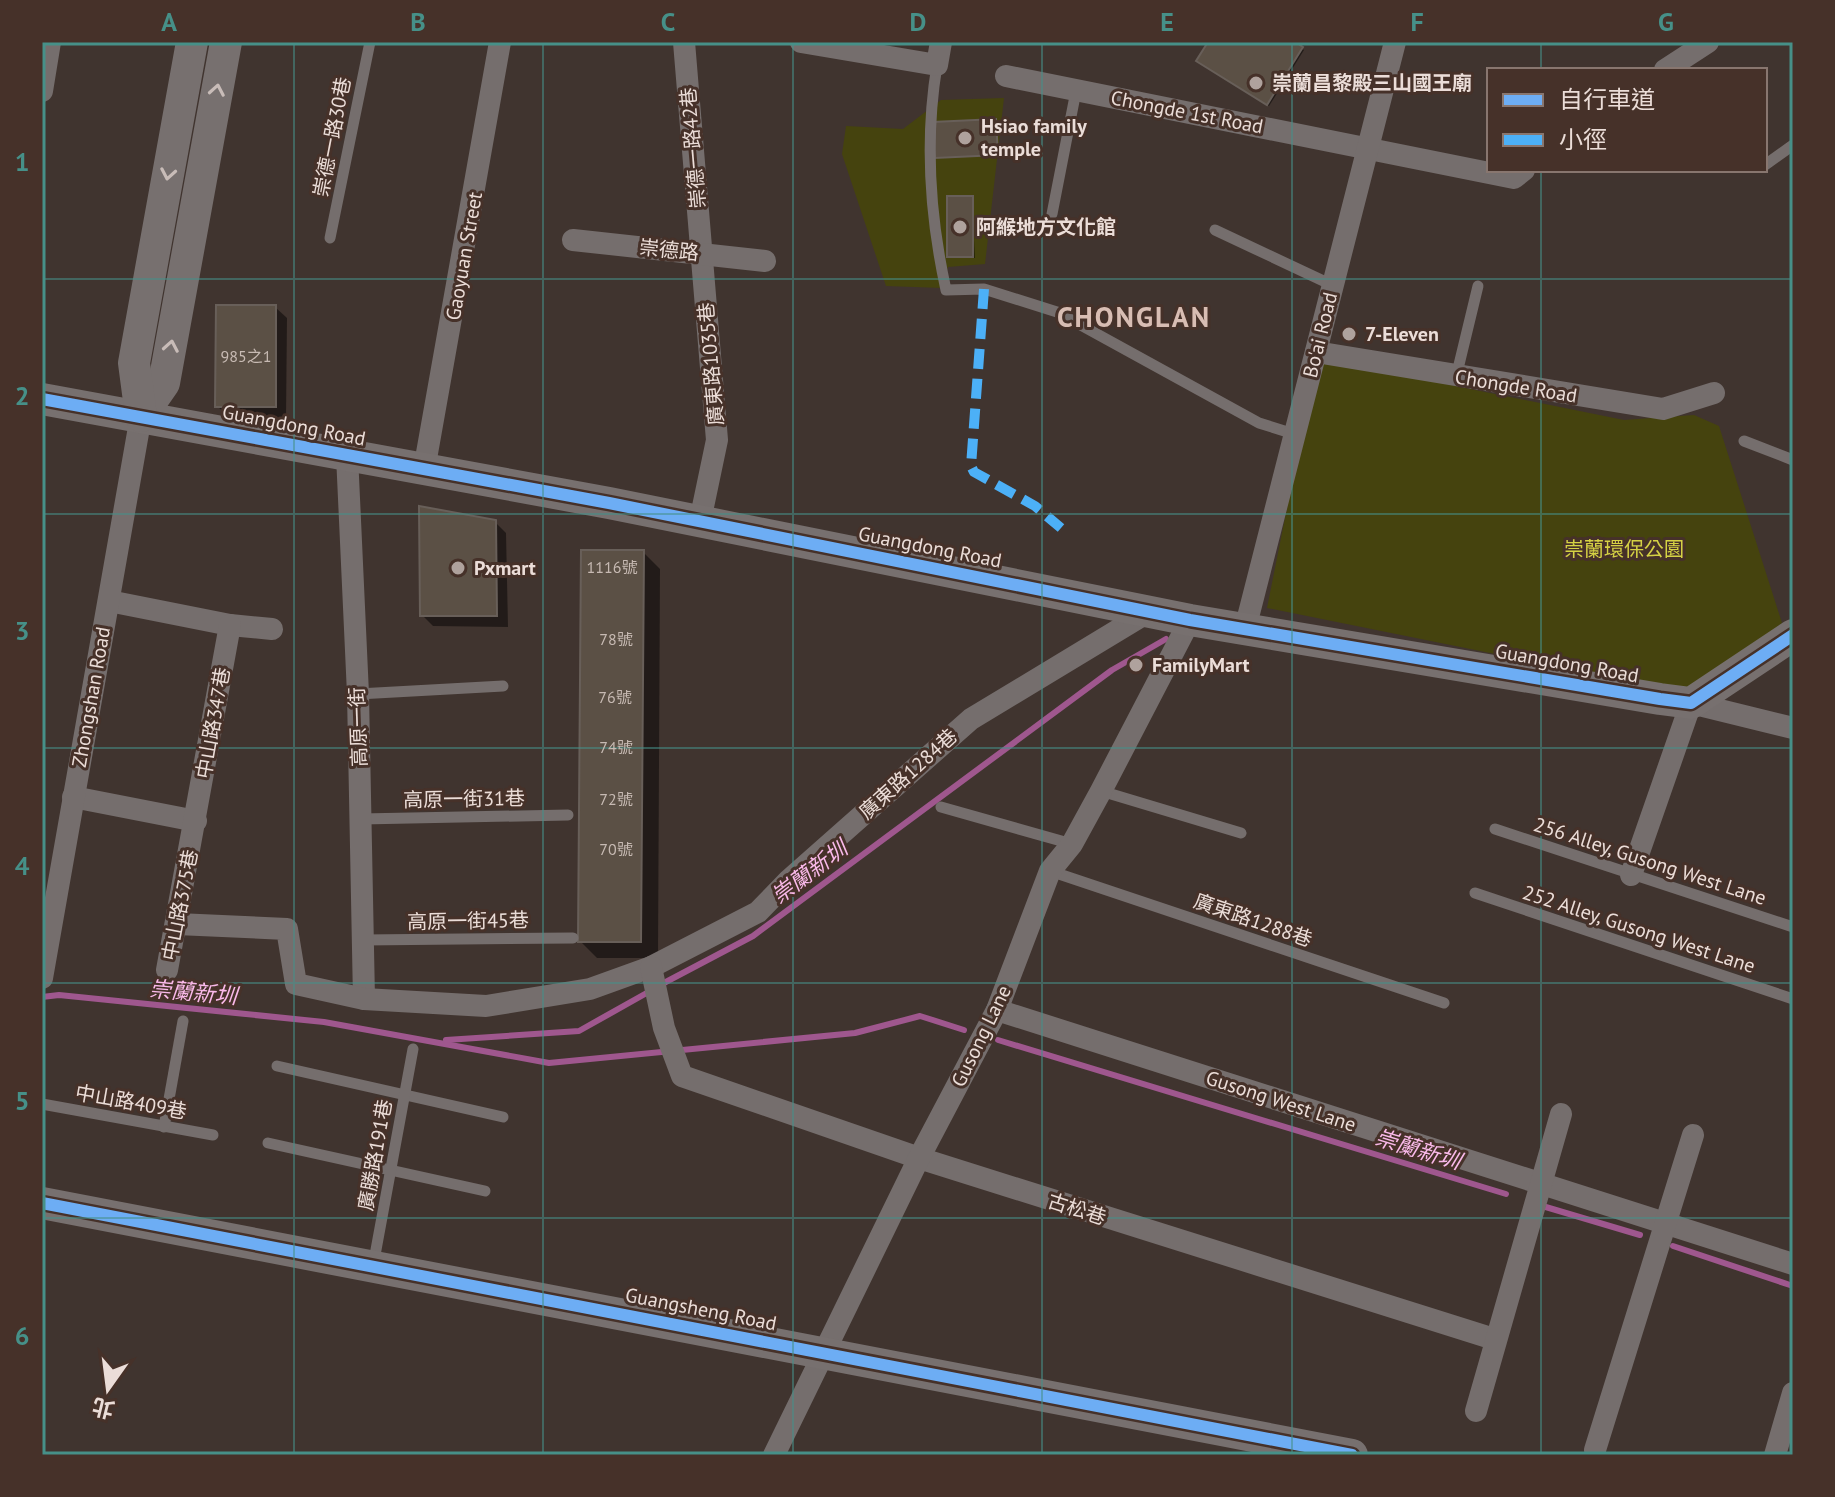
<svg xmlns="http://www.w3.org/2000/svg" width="1835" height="1497" viewBox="0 0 1835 1497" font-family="'PT Sans','Noto Sans TC',sans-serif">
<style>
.green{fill:#45430e;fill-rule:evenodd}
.shadow{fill:#0007}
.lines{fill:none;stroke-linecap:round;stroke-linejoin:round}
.stream{stroke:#9f578e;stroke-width:6}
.building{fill:#5b5045;stroke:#685f59;stroke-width:2}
.lane{stroke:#756e6d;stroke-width:11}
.street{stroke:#756e6d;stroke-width:22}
.secondary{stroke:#77706f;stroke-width:32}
.quiet{stroke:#4cb0f7;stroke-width:10;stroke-dasharray:20 10;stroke-linecap:butt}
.cycleway-casing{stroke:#463129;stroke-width:17}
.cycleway{stroke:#6dadf4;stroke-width:12}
.oneway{stroke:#c8bcb8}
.grid{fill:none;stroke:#469088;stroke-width:2;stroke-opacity:0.55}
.poi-dot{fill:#afa29d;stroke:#463129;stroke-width:3}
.labels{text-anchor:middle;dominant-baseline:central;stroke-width:6;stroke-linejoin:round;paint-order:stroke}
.number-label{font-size:16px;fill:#c7bab3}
.poi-label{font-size:20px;font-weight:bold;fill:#ebddd8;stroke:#463129;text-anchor:start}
.street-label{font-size:20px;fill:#ebddd8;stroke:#463129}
.park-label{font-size:20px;fill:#d5d244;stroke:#463129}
.water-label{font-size:22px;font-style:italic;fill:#f9b9e9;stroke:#463129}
.district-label{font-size:28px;font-weight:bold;letter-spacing:2px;fill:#d8bdb3;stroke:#463129}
.neatline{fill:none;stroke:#469088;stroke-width:3}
.grid-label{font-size:26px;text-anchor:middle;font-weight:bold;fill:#469088}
</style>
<rect width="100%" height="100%" fill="#40342f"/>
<!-- green -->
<g class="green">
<path d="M 1004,98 L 985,264 L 948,267 L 942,288 L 886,286 L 842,154 L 846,126 L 903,129 L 941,100 ZM 995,119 L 997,154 L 933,122 Z"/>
<path d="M 1317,358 L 1624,420 L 1694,415 L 1719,426 L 1782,623 L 1689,693 L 1267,608 Z"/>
</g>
<!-- shadow -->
<g class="shadow">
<path d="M 1210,42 L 1291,42 L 1304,50 L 1269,106 L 1200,63 Z"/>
<path d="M 995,121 L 999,156 L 937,157 Z"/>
<path d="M 972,198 L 975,258 L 951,258 L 949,256 Z"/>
<path d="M 275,307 L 287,318 L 286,418 L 229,417 L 217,406 Z"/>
<path d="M 495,522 L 506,533 L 508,627 L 433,626 L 422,615 Z"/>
<path d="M 643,552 L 660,569 L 658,958 L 597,958 L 580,941 Z"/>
</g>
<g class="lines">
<!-- stream -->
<g class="stream">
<path d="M 662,984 L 753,936 L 1112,670 L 1166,639"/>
<path d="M 42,997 L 59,995 L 324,1022 L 549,1063 L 855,1033 L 920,1016 L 964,1030"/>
<path d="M 446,1040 L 579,1031 L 652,990"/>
<path d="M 998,1040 L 1506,1194"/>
<path d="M 1539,1205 L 1640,1235"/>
<path d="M 1673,1246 L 1793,1286"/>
</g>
</g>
<!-- building -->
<g class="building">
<path d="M 1208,42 L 1295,42 L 1303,47 L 1267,105 L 1196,61 Z"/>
<path d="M 996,119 L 998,155 L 935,158 L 933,122 Z"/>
<rect x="947" y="196" width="26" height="61"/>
<path d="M 216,305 L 276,305 L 276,407 L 215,407 Z"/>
<path d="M 419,506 L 496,520 L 497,616 L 420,616 Z"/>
<path d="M 581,550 L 644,550 L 641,942 L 578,942 Z"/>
</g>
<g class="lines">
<!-- lane -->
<g class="lane">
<path d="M 937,65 C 925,138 930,217 946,290 L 984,289 L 1057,312 L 1259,423 L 1294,434"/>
<path d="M 1765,165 L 1793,145"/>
<path d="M 1052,214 L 1076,91"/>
<path d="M 1215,230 L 1332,285"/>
<path d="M 330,238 L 370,42"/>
<path d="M 1456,377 L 1478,286"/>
<path d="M 1744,441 L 1793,460"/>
<path d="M 358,694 L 503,686"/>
<path d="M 1101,791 L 1241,833"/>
<path d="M 941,807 L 1072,844"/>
<path d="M 361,819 L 568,815"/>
<path d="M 1495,829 L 1793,927"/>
<path d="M 1050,871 L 1444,1003"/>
<path d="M 1475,893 L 1793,999"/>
<path d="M 363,940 L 573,938"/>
<path d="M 277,1066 L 503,1117"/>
<path d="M 42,1104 L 213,1135"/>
<path d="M 164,1127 L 183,1021"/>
<path d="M 268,1143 L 485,1191"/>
<path d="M 373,1266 L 413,1049"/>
</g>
<!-- street -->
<g class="street">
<path d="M 684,42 L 717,440 L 700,521"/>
<path d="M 801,42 L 937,65 L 941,42"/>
<path d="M 1665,70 L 1708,42"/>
<path d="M 1006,76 L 1514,178 L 1524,170"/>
<path d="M 42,91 L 50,42"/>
<path d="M 573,240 L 765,261"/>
<path d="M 1316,352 L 1663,409 L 1714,393"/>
<path d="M 347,455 L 358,694 L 364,999"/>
<path d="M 424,470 L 500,42"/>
<path d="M 109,601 L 230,625 L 272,629"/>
<path d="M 1245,629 L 1395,42"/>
<path d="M 73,797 L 196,821"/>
<path d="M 1631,875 L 1691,703 L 1793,728"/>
<path d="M 177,924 L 287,929 L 296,984 L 364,999 L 486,1006 L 590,989 L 651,967 L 758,912 L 789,880 L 971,719 L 1148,612"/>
<path d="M 651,967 L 664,1028 L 682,1076 L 919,1158 L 1494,1339"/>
<path d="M 167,970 L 230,625"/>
<path d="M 42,978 L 141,416"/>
<path d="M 997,1010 L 1793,1264"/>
<path d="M 1476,1411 L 1561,1114"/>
<path d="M 1595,1450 L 1693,1135"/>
<path d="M 774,1455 L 919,1158 L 997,1010 L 1050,871 L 1072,844 L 1101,791 L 1190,620"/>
<path d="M 1775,1455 L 1793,1393"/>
</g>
<!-- secondary -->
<g class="secondary">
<path d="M 42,399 L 609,503 L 1190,620 L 1660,699 L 1691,703 L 1793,635"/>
<path d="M 141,416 L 164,383 L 226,42"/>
<path d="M 141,416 L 134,363 L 192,42"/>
<path d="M 42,1203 L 1352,1455"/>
</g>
<!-- quiet -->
<path class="quiet" d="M 984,289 L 971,466 L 974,472 L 1035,506 L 1061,528"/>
<defs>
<g id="cycleway">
<path d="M 42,399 L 609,503 L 1190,620 L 1660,699 L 1691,703 L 1793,635"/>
<path d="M 42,1203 L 1352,1455"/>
</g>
</defs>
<!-- cycleway casing -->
<use href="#cycleway" class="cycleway-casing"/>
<!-- cycleway -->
<use href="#cycleway" class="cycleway"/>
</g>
<!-- one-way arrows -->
<defs><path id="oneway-chevron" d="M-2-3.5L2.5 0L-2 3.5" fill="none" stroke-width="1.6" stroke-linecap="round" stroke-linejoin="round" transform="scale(2)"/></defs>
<g class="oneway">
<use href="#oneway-chevron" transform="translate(217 90) rotate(-80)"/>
<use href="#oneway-chevron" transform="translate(168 174) rotate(100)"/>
<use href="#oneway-chevron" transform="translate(171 346) rotate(-80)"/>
</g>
<!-- grid -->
<path class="grid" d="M 294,42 L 294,1455M 543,42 L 543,1455M 793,42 L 793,1455M 1042,42 L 1042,1455M 1292,42 L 1292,1455M 1541,42 L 1541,70M 1541,170 L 1541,1455M 42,279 L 1793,279M 42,514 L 1793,514M 42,748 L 1793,748M 42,983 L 1793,983M 42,1218 L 1793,1218"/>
<!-- markers -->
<g class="poi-dot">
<circle cx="1256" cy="83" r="8"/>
<circle cx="965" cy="138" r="8"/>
<circle cx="960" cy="227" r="8"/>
<circle cx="1349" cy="334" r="8"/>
<circle cx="458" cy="568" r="8"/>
<circle cx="1136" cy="665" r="8"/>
</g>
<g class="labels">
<!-- number labels -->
<g class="number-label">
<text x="246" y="356">985之1</text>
<text x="612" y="567">1116號</text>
<text x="616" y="639">78號</text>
<text x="615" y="697">76號</text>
<text x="616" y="747">74號</text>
<text x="616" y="799">72號</text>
<text x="616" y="849">70號</text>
</g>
<!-- poi labels -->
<g class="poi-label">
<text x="1272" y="83">崇蘭昌黎殿三山國王廟</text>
<text x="981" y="126">Hsiao family<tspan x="981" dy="23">temple</tspan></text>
<text x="976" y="227">阿緱地方文化館</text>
<text x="1365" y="334">7-Eleven</text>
<text x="474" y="568">Pxmart</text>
<text x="1152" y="665">FamilyMart</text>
</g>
<!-- street labels -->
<g class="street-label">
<text transform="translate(1187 112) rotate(11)">Chongde 1st Road</text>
<text transform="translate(332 137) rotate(-79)">崇德一路30巷</text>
<text transform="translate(693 148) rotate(-95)">崇德一路42巷</text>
<text transform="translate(669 250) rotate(6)">崇德路</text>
<text transform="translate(464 256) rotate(-80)">Gaoyuan Street</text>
<text transform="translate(1320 335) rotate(-76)">Bo'ai Road</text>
<text transform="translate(711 364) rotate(-95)">廣東路1035巷</text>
<text transform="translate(1516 386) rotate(9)">Chongde Road</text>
<text transform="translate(294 425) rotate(11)">Guangdong Road</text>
<text transform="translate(930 547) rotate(11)">Guangdong Road</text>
<text transform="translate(1567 663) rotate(10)">Guangdong Road</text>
<text transform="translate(91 697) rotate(-80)">Zhongshan Road</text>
<text transform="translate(213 723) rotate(-80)">中山路347巷</text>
<text transform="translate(358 727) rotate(-92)">高原一街</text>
<text transform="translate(908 774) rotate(-42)">廣東路1284巷</text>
<text transform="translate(464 799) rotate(-1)">高原一街31巷</text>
<text transform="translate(1650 861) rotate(18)">256 Alley, Gusong West Lane</text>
<text transform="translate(180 905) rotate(-79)">中山路375巷</text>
<text transform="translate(1253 920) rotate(19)">廣東路1288巷</text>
<text transform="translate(468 921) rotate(-1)">高原一街45巷</text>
<text transform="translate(1639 929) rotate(18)">252 Alley, Gusong West Lane</text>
<text transform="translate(981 1036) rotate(-64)">Gusong Lane</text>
<text transform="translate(1281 1101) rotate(18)">Gusong West Lane</text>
<text transform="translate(131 1102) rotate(10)">中山路409巷</text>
<text transform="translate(375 1155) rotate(-80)">廣勝路191巷</text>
<text transform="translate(1077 1209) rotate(18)">古松巷</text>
<text transform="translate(701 1309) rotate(11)">Guangsheng Road</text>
</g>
<!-- park labels -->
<g class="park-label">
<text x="1624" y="549">崇蘭環保公園</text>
</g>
<!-- water labels -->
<g class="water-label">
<text transform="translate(809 872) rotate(-37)">崇蘭新圳</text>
<text transform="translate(193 992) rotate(5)">崇蘭新圳</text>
<text transform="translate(1418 1149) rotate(17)">崇蘭新圳</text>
</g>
<!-- district labels -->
<g class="district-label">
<text x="1134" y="316">CHONGLAN</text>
</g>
</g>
<!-- border -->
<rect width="1835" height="1497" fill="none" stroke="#463129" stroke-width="88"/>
<!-- legend -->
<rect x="1487" y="68" width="280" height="104" fill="#463129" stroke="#88766f" stroke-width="2"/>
<rect x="1503" y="94" width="40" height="12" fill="#6dadf4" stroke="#88766f" stroke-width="2"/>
<text x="1559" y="108" font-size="24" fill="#ebddd8">自行車道</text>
<rect x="1503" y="134" width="40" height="12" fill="#4cb0f7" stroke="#88766f" stroke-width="2"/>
<text x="1559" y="148" font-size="24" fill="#ebddd8">小徑</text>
<!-- north arrow -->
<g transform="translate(108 1389) rotate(194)" stroke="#463129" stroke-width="6" paint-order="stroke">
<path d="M0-6L14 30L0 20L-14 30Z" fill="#ebddd8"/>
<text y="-12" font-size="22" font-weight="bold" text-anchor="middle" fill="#ebddd8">北</text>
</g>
<rect x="44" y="44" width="1747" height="1409" class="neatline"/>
<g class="grid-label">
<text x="169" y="31">A</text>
<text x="418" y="31">B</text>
<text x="668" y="31">C</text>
<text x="918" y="31">D</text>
<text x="1167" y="31">E</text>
<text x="1417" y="31">F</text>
<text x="1666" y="31">G</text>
<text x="22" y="171">1</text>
<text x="22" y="405">2</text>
<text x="22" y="640">3</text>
<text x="22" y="875">4</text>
<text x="22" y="1110">5</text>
<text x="22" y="1345">6</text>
</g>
</svg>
